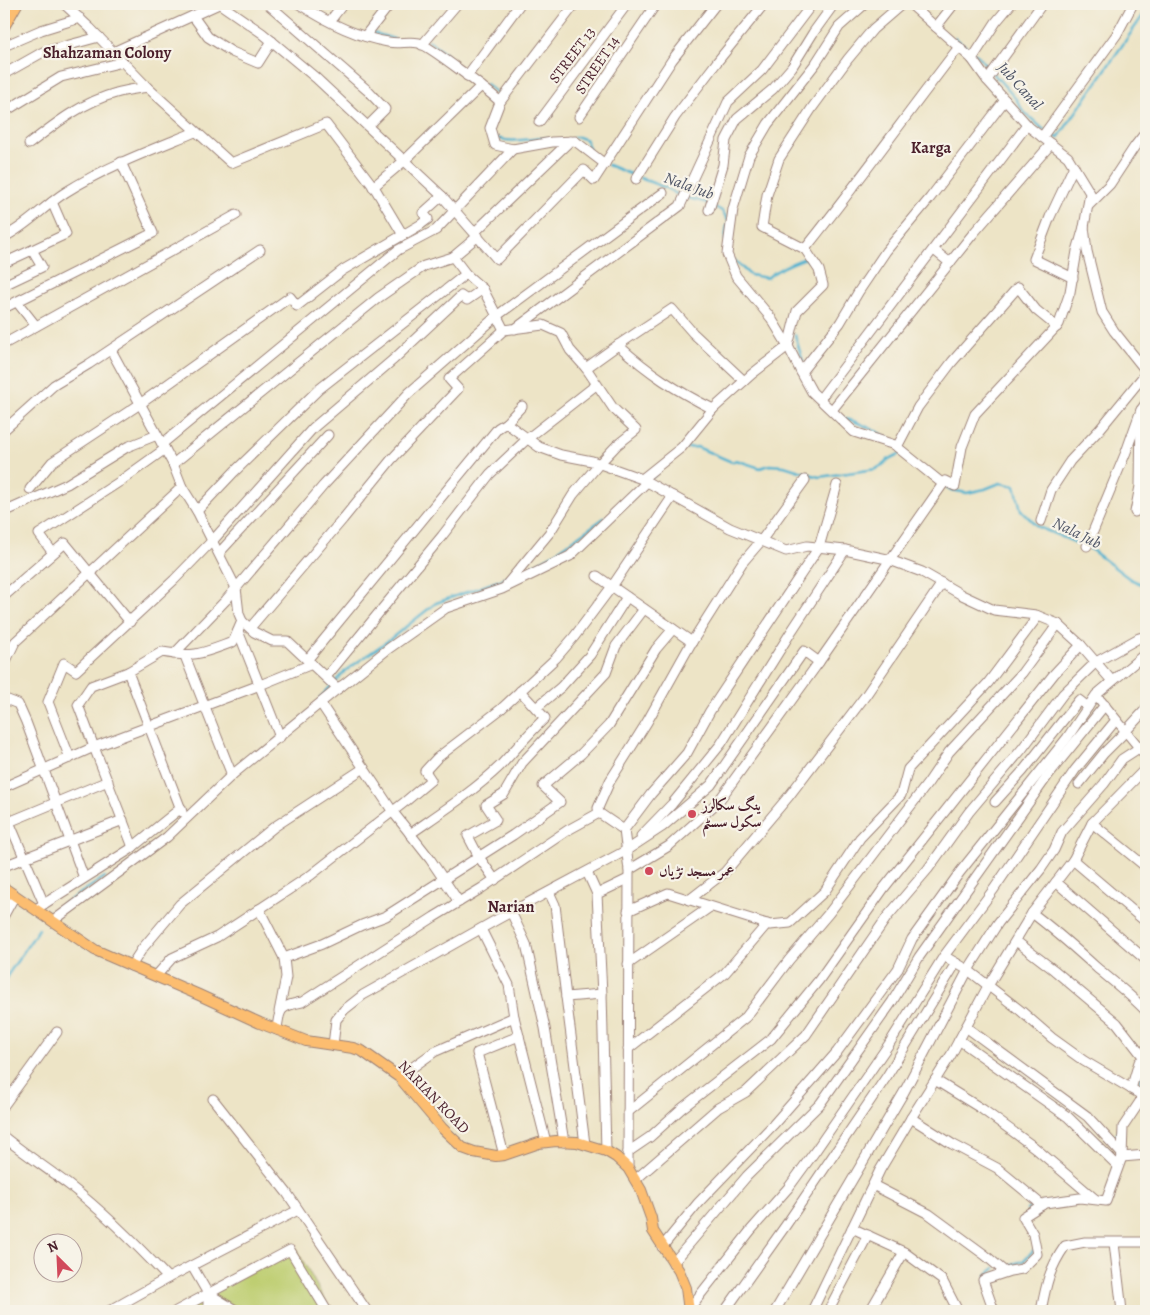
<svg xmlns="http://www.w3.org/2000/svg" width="1150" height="1315" viewBox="0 0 1150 1315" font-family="Alegreya,Amiri,serif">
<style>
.green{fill:#bece71;stroke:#84764e}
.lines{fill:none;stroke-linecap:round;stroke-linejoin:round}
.stream{stroke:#52b3d0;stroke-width:2.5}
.minor-casing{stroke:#9c8278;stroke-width:11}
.major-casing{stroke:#9c8278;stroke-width:12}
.minor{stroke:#fff;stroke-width:9}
.major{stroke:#fcbd6f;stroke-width:10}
.poi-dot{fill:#d1495b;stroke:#f7f3e8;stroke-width:2}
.labels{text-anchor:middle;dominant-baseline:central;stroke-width:4.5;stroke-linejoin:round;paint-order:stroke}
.street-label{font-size:15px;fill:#4a1f2b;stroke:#f7f3e8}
.poi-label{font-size:15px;font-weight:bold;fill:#4a1f2b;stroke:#f7f3e8;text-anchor:start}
.neighbourhood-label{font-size:16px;font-weight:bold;fill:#4a1f2b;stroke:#f7f3e8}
.water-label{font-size:16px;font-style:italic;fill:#4d5365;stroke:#f7f3e8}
</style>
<rect width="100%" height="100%" fill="#f7f3e8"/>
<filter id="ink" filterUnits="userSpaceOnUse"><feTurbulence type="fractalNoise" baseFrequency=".02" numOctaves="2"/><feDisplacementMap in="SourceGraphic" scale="10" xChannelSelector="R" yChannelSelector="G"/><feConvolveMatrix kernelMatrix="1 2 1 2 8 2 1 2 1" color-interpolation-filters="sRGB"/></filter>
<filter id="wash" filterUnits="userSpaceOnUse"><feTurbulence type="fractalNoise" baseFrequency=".0096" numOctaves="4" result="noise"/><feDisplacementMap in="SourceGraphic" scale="20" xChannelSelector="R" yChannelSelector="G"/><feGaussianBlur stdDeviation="1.12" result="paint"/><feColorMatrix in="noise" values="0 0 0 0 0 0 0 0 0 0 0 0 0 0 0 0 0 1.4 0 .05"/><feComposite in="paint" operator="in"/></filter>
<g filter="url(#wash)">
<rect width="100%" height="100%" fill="#ede4c6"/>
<!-- green -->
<path class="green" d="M 294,1245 L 331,1311 L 176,1311 Z"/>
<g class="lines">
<!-- stream -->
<g class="stream">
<path d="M 371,32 L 394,39"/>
<path d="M 955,38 L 978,56 L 1016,99 L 1023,111 L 1043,129 L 1058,138 L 1144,14 L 1145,4"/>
<path d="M 428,41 L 430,41 L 447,56"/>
<path d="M 486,84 L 499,95 L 498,97"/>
<path d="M 495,137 C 507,144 534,138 548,138"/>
<path d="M 574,137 L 579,137 L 586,140 L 589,149"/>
<path d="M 608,165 L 635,176"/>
<path d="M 640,178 L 666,188 L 680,196 L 708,203 L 722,211 L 728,220"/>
<path d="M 725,240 L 727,225"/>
<path d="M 734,260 L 750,275 L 767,278 C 778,268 791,264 805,258 L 809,261"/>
<path d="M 795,335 L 804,365"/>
<path d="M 843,418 C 860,422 873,429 888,438"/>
<path d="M 685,448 L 697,447 L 732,462 L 736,460 L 760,468 L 770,465 L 784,466 L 819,477 L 876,469 L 884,464 L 889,459 L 901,453"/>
<path d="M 648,481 L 657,473"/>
<path d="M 944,485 L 951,490 L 967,493 L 985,489 L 1000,483 L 1015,486 L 1021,510 L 1038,527 L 1084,546"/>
<path d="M 1089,548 L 1130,579 L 1146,586"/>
<path d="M 523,571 L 555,553 L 604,518"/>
<path d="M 320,698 L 345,671 L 389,640 L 436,603 L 509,577"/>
<path d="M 56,909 L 105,877"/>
<path d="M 4,984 L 7,976 L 39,929"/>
<path d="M 1140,1092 L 1142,1068"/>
<path d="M 1123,1120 L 1129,1108 L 1133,1104"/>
<path d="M 1115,1141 L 1119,1127"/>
<path d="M 1027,1210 L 1036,1203"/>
<path d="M 1003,1267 L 1023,1261 L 1034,1250"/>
<path d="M 986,1276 L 995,1268"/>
</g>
</g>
</g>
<g filter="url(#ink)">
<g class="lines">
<defs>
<g id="minor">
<path d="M 64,4 L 90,28 L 147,87 L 231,163 L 326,124 L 376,190 L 403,235"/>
<path d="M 220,4 L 262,33 L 316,78 L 442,196 L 497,259 L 584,170 L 594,180 L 672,60 L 716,4"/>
<path d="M 268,4 L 367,90 L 385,109 L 368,126"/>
<path d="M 299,4 C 325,21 357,37 388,42 C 398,44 409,41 419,43 C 429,46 492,93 500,102 L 490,128 L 495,145 L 513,149 L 552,142 L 575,141 L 605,164"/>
<path d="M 910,4 L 972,59 L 987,80 L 1029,127 L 1068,157 L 1090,193 L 1084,227 L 1087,251 L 1102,312 L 1114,331 L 1146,371"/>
<path d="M 193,16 L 208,37 L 232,52 L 258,63 L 272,41"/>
<path d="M 330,21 L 343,4"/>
<path d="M 936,27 L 954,4"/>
<path d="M 365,36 L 390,4"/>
<path d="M 422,45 L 457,4"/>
<path d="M 4,46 L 41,30 L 80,18"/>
<path d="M 113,52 L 219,4"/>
<path d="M 972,59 L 996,22 L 1011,4"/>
<path d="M 4,74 L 43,52 L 99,37"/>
<path d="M 467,76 L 520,4"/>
<path d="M 987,80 L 1042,4"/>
<path d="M 500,102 L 575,4"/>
<path d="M 4,112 L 61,77 L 123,62"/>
<path d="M 579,117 L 656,4"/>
<path d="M 539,122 L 627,4"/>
<path d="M 1042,137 L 1117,34 L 1133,4"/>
<path d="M 29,144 C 56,123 83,102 116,93 C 126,90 137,89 147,87"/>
<path d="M 636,179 L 675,117 L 717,62 L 764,4"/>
<path d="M 373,187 L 404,161 L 481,86"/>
<path d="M 1088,206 L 1110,184 L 1135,146 L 1146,132"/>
<path d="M 709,210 L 723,165 L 726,140 L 737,119 L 773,89 L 792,67 L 813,33 L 834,4"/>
<path d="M 475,232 L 570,141"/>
<path d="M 4,237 C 27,226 45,205 66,192 C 107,166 151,150 195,132"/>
<path d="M 805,249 L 762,227 L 767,195 L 779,159 L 812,108 L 848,59 L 873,29 L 902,4"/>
<path d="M 934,250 L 950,263"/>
<path d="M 453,257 L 478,236"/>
<path d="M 4,263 L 32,250"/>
<path d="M 1073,278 L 1034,259 L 1050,217 L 1074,166"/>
<path d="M 4,285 L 42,267 L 32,250 L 66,234 L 52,202"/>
<path d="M 17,302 L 36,326"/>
<path d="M 4,308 L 153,233 L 121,162"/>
<path d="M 515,329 L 680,206 L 728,102 L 762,70 L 812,4"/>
<path d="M 4,344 L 236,215"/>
<path d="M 618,345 L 672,309 L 693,333 L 744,381"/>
<path d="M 111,350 L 173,464"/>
<path d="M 586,368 L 618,345 C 649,373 675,390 713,409 L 752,374 L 788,346 L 771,318 L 736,276 L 727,254 L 733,209 L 749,156 L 768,124 L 816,63 L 839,27 L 865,4"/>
<path d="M 801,372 L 840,323 L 859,291 L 886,251 L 930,198 L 1005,100"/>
<path d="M 820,399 L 1027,125"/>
<path d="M 832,410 L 972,235 L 1051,144"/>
<path d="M 506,423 L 539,447 L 561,455 L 592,461 L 642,479 L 730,528 L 786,551 L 807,546 L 845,550 L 887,559 L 922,572 L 962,595 L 994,610 L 1036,615 L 1058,624 L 1081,645 L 1112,681"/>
<path d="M 4,430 L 54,385 L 89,364 L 260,250"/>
<path d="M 162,444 L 398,250 L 436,230 L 513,149"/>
<path d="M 898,446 L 854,432 L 812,392 L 801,372 L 788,346 L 794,322 L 797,311 L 823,285 L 819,270 L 805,249 C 858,183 907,114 959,47"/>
<path d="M 642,479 L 682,447 L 713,409"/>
<path d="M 943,484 L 897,447 L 918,407 L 952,362 L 1018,287 L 1036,310 L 1057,327"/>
<path d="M 182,487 L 173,464 L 378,298 L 424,266 L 453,257 L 466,274 L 483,289 L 504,330 L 543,325 L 561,333 L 570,350 L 586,368 L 613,408 L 636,430 L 617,445 L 599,464 L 573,495 L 550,532 L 507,584"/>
<path d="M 30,489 L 52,462 L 140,404 L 290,297 L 297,306 L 343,270 L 420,225 L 428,219 L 423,213 L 442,196"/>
<path d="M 197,511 L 234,472 L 318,390 L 466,274"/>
<path d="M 4,512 L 67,484 L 127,447 L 157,435"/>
<path d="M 1135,512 L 1140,486 L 1141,410 L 1146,403"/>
<path d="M 1041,521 L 1051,490 L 1070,461 L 1100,429 L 1146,373"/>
<path d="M 1087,546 L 1126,452 L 1141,410"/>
<path d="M 53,553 L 39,534 L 119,482 L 165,449"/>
<path d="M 219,553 L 328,435"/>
<path d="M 597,576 L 692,642"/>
<path d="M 4,596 L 65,543 L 130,622"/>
<path d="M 250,628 L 343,519 L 391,460 L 458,389 L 449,379 L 504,330"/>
<path d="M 238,631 L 280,737"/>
<path d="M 174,654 L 226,600 L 323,486 L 409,393 L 498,315 L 663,193"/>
<path d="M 185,656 L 232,775"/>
<path d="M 308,659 L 498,428 L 506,423 L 522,406"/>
<path d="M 819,662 L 945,481 L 955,486 L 962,447 L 975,414 L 1059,324 L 1070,292 L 1077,251 L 1084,227"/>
<path d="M 4,665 L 15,642 L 182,487 L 197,511 L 236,588 L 239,614 L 242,621 L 254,632 L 272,641 L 287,641 L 338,689 L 388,649 L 446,608 L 502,589 L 570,556 L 647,482"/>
<path d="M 128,672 L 182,812"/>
<path d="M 326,677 L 442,536 L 490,474 L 527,439 L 596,385"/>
<path d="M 4,701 L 8,700 L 18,704 L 26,722 L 84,878"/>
<path d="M 1101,701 L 1146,756"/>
<path d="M 321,704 L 393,812 L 430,859 L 459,902"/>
<path d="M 536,708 L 561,687 L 590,655 L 627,597"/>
<path d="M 70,758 L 48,702 L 64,663 L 76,671 L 174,580 L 215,538 L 313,428 L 394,359 L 461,296 L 467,300 L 483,289"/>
<path d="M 1079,784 L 1104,753 L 1125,732 L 1146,709"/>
<path d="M 4,787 L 94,747 L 78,705 L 91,686 L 128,672 L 162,652 C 195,658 203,653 233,642 L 242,621"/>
<path d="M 995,802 L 1023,771 L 1079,700 L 1088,707"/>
<path d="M 4,810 L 44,904"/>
<path d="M 1092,823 L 1146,867"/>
<path d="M 4,824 L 108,781"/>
<path d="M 624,830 L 651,794 L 687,753 L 710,711 L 819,547 L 837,485"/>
<path d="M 410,834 C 440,813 473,792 500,766 C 515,750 529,733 545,718 L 520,691"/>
<path d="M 641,836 L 672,804 L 721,744 L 791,632 L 845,550"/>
<path d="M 133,847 L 94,747 L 260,685 L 312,664"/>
<path d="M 1073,860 L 1146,922"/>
<path d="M 4,866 L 123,820"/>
<path d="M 587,872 L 597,894"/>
<path d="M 495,880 L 479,857 L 468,836 L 496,820 L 486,805 L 504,794 L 522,763 L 606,673 L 616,646 L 644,609"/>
<path d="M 1056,882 L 1146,960"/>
<path d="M 549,892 L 555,905 L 566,997"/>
<path d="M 689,900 L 725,872 L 789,796 L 866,695 L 942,583"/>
<path d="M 36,909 L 129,850 L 181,808"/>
<path d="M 259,909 L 284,958 L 286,977 L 279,1012"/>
<path d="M 628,911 L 668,893 L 770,925 L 790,923 L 825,891 L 860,838 L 901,795 L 908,769 L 988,683 L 1038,616"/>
<path d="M 511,912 L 526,944 L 545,1028 L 564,1142"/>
<path d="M 1032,913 C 1055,930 1076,949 1097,968 C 1114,982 1131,995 1146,1011"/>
<path d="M 4,915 L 15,895"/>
<path d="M 53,921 L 167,837 L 232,775 L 341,686"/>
<path d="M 481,929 L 509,985 L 514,1017"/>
<path d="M 1016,941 L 1054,970 L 1117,1023 L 1145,1059"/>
<path d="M 944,956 L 968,970 L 1021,1011 L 1052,1038 L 1084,1061 L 1140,1094 L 1141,1100 L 1146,1101"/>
<path d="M 284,958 L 322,944 L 362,925 L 386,916 L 513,835 L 560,802 L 543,786 L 581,754 L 609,725 L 656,649 L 673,629"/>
<path d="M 628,964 L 710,907"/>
<path d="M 131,966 L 142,949 L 180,904 L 274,827 L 364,768"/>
<path d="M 156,976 L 172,958 L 217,937 L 311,875 L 406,801 L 431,780 L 425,771 L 437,758 L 501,709 L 556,658 L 574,637 L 613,585 L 673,496"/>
<path d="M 602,994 L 597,894 L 628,879"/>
<path d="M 966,1027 L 1087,1116 L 1122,1154"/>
<path d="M 277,1030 C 279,1008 281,1006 302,1002 L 434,917 L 482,888 L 568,830 L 599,813"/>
<path d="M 959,1040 L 1068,1117 L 1118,1166"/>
<path d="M 333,1045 L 336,1020 L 344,1010 L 363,995 L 498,919 L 627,850 L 662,827 L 711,785 L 804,651 L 819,662 L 718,802 L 669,846 L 629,870"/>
<path d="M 628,1049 L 725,973 L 767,924"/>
<path d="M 399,1077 L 434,1052 L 514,1017 L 519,1036"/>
<path d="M 935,1080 L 982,1109 L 1034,1147 L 1095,1199"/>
<path d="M 1131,1089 L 1139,1062 L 1146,1059"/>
<path d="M 213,1099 L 287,1193 L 367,1311"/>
<path d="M 4,1105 L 57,1032"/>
<path d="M 628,1112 L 746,1017 L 789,960 L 829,913 L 928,783 L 949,752 L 1022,673 L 1058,624"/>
<path d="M 911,1118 L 952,1144 L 997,1168 L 1042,1205"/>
<path d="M 4,1137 C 25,1154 48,1169 69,1185 C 105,1213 137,1245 168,1278"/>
<path d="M 585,1144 L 566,997 L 602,994 L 606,1151"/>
<path d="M 628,1152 L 650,1137 L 681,1109 L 771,1039 L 819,980 L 884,888 L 1054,674 L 1081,645"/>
<path d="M 504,1155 L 477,1053 L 519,1036 L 546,1142"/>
<path d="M 1122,1157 L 1146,1155"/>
<path d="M 628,1168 L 629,870 L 624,830 L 599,813 L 598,808 L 610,781 L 647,722 L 690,645 L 742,563 L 761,541 L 805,480"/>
<path d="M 635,1180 L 718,1108 L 746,1092 L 806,1035 L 887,917 L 928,869 L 969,812 L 1022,749 L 1063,694 L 1096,662 L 1139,638 L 1146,636"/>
<path d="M 873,1185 L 929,1214 L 985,1255 L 1005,1272"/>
<path d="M 852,1228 L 904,1252 L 942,1280 L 958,1311"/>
<path d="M 1114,1243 L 1122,1311"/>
<path d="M 662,1247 L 698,1203 L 773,1125 L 837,1052 L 898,969 L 912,939 L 960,872 L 1067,738 L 1096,695 L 1146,653"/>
<path d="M 673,1263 L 747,1176 L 820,1104 L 892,1002 L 919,957 L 1049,774 L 1105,705"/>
<path d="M 192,1266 L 218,1311"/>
<path d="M 209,1294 L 237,1311"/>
<path d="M 689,1309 L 751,1230 L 789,1187 L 816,1150 L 889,1044 L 944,956 L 994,889 L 1075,770 L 1116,720"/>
<path d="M 109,1311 L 168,1278 L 298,1210"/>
<path d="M 176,1311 L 290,1250 L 327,1311"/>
<path d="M 208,1311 L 208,1294"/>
<path d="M 725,1311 L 786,1225 L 887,1076 L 956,963"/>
<path d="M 775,1311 L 904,1092 L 968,970 L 998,923 L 1041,869 L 1054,850 L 1062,832 L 1104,784 L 1122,759 L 1139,748"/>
<path d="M 812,1311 L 880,1170 L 911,1118 L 951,1055 L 988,986 L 1032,913 L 1073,860 L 1092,823 L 1146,768"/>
<path d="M 828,1311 L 868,1235"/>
<path d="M 870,1311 L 904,1252"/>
<path d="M 994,1311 L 983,1280 L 1010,1271 L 1022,1269 L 1037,1254 L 1033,1234 L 1023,1217 L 1045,1203 L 1080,1198 L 1106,1201 L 1122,1157 L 1123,1127 L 1141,1100"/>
<path d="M 1041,1311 C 1046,1285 1049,1269 1065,1246 L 1085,1242 L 1146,1242"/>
</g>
<g id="major">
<path d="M 4,27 L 17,4"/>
<path d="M 4,888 L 95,950 L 199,995 L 260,1023 L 306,1041 L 353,1048 L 362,1051 L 399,1077 L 442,1128 L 463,1148 L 474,1152 L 496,1156 L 504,1155 L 539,1143 L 556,1141 L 577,1142 L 606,1151 L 616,1157 L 628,1168 L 641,1190 L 651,1218 L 653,1231 L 679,1271 L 686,1288 L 689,1311"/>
</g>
</defs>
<!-- minor casing -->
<use href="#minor" class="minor-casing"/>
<!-- major casing -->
<use href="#major" class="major-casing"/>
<!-- minor -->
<use href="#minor" class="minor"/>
<!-- major -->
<use href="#major" class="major"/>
</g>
</g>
<!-- markers -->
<g class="poi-dot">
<circle cx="692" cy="814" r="5"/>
<circle cx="649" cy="871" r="5"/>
</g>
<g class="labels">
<!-- street labels -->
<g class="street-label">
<text transform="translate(572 55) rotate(-53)">STREET 13</text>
<text transform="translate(597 65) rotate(-56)">STREET 14</text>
<text transform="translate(434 1097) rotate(46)">NARIAN ROAD</text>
</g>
<!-- poi labels -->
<g class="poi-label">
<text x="702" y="805">ینگ سکالرز<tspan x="702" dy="17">سکول سسٹم</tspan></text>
<text x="659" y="871">عمر مسجد نڑیاں</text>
</g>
<!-- neighbourhood labels -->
<g class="neighbourhood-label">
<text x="107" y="53">Shahzaman Colony</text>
<text x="931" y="148">Karga</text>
<text x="511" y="907">Narian</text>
</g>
<!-- water labels -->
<g class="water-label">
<text transform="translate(1020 86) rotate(48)">Jub Canal</text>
<text transform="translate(689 186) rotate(20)">Nala Jub</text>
<text transform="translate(1077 533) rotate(26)">Nala Jub</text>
</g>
</g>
<!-- margin -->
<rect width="1150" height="1315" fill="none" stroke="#f7f3e8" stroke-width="20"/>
<!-- north arrow -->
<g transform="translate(58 1258) rotate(336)"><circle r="24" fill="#f7f3e8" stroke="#b29e9c"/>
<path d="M0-4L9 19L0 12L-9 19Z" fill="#d1495b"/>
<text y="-8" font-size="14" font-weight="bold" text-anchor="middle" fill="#4a1f2b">N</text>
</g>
</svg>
